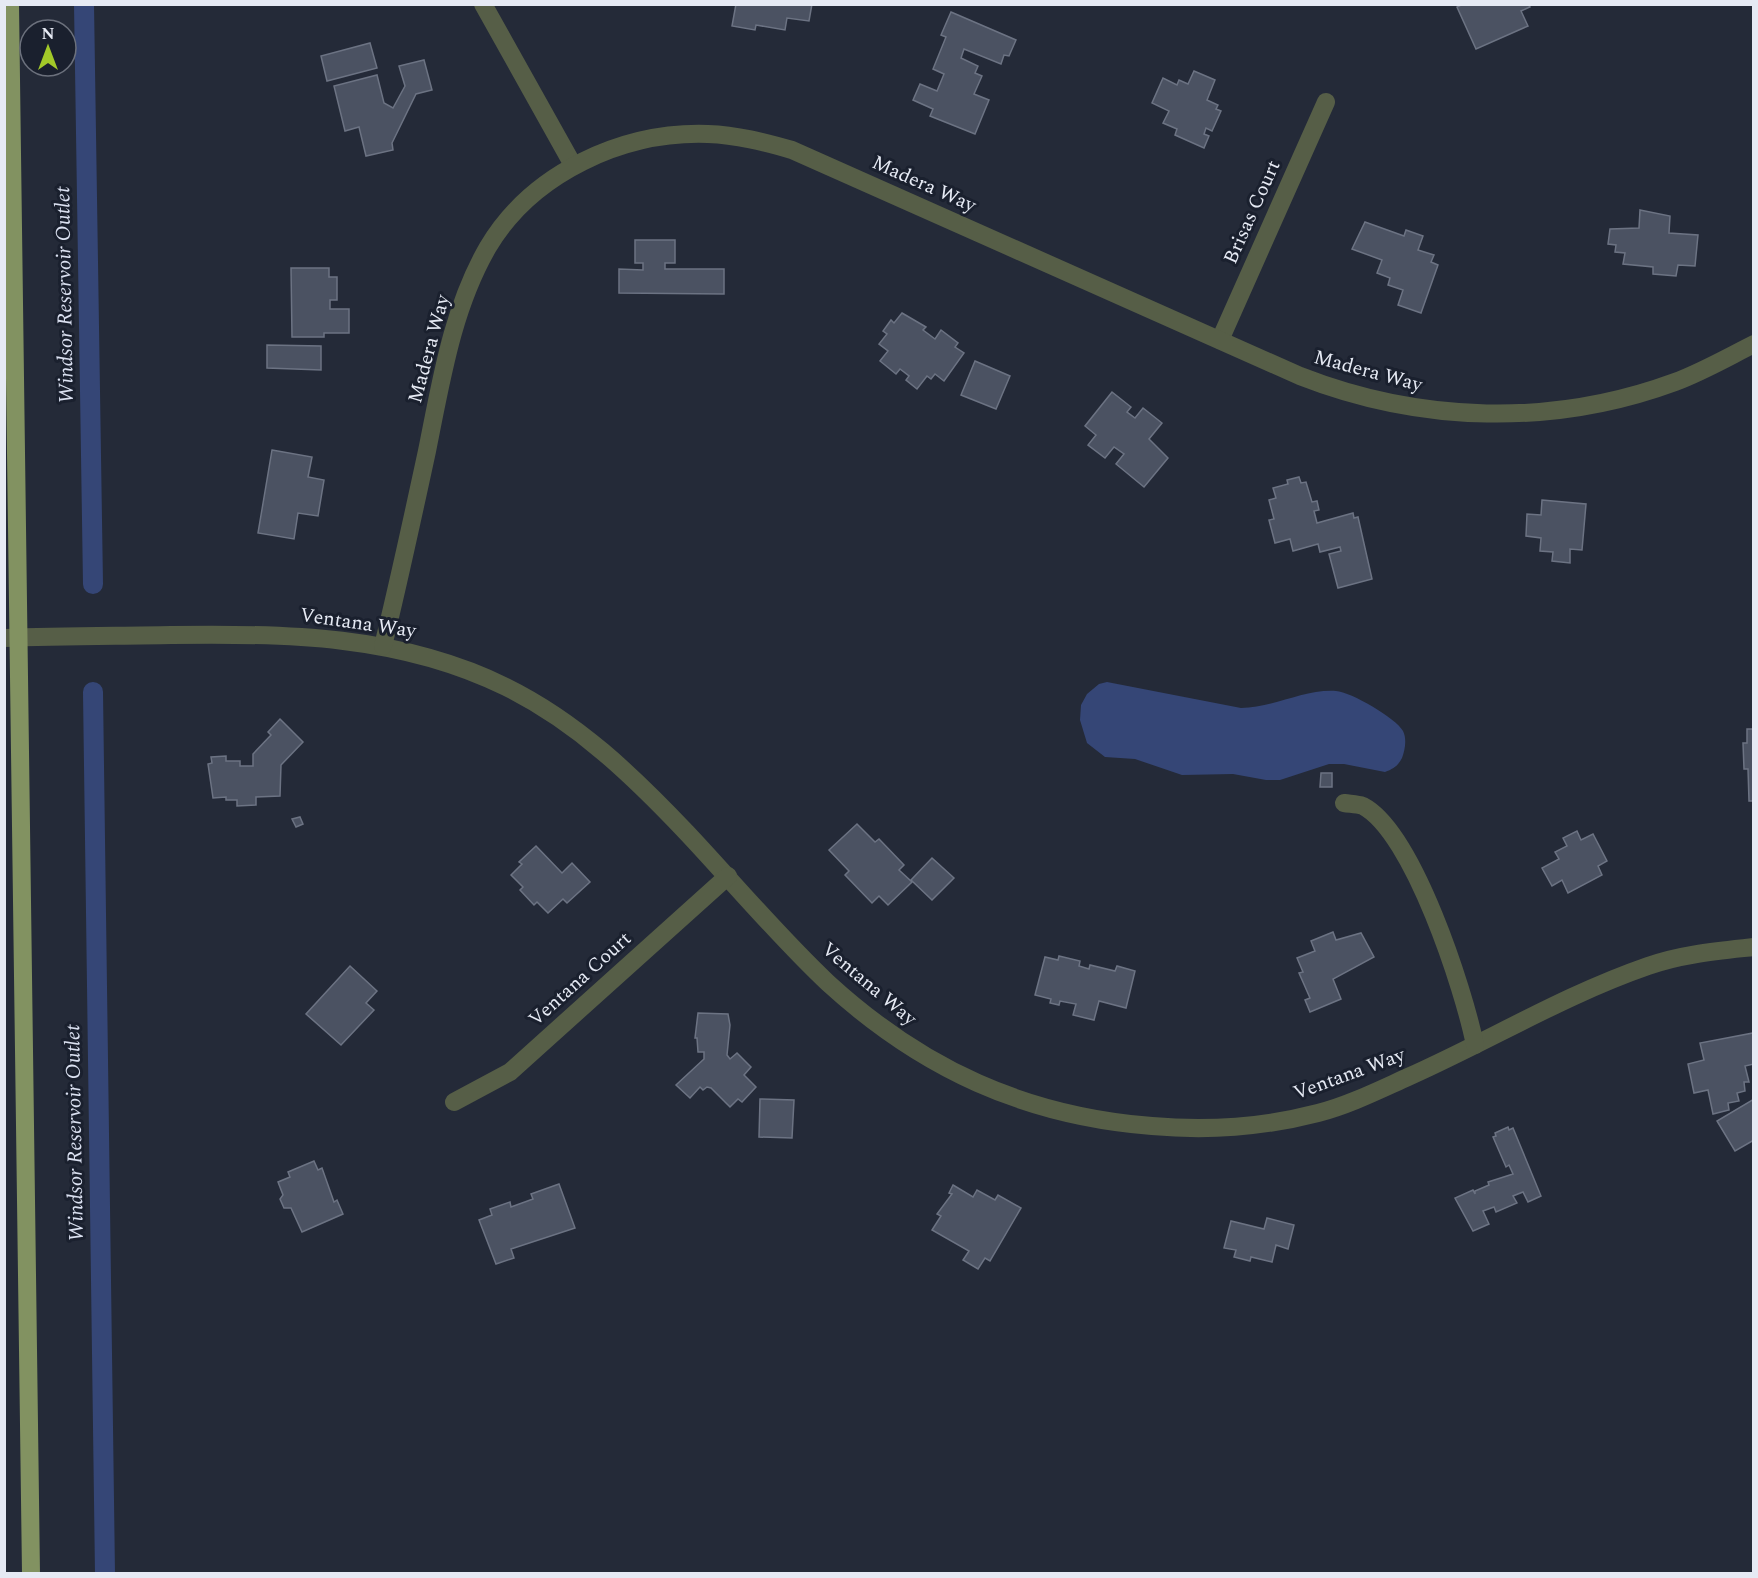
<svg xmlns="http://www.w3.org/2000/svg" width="1758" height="1578" viewBox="0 0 1758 1578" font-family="Spectral,serif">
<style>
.water{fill:#354676}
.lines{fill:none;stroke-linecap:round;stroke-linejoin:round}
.canal{stroke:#354676;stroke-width:20}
.building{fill:#4b5262;stroke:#6c7383;stroke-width:1.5}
.minor{stroke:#565e47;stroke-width:18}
.major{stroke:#829261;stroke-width:18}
.labels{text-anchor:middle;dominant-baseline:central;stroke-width:6;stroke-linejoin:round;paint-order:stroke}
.street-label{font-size:20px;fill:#e6eaf4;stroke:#1a202e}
.water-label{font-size:21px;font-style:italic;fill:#dbe1f1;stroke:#1a202e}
</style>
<rect width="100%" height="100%" fill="#242a38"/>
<!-- water -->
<path class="water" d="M 1107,682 L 1241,708 C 1273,708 1304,689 1336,691 C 1351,692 1396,718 1403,731 C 1407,739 1405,750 1402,758 C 1398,766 1393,769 1385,772 L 1344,764 L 1329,764 L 1280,780 L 1266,780 L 1233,774 L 1182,775 L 1135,759 L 1105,757 L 1087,743 L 1080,720 L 1081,705 L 1087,694 L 1099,684 Z"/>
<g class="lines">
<!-- canal -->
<g class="canal">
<path d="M 84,4 L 93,584"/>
<path d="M 93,692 L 105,1574"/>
</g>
</g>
<!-- building -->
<g class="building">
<path d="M 736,4 L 812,4 L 809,21 L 787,18 L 785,30 L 756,25 L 755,30 L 732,26 Z"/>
<path d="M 1463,4 L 1528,4 L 1530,7 L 1521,11 L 1528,26 L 1476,49 L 1457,7 Z"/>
<path d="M 951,12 L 1016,40 L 1009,56 L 1004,55 L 1001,64 L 964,49 L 961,58 L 978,66 L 975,73 L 982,76 L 974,94 L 989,100 L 975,134 L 930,116 L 933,109 L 913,100 L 920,84 L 937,91 L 944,74 L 933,69 L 946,37 L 941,35 Z"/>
<path d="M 370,43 L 377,68 L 327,81 L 321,56 Z"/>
<path d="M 424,60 L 432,90 L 416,94 L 392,143 L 393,150 L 366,156 L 359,127 L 345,131 L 334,86 L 377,75 L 384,103 L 393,108 L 405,86 L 399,66 Z"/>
<path d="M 1194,71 L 1215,80 L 1207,100 L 1218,105 L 1216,109 L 1221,111 L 1212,131 L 1206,128 L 1204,134 L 1209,136 L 1204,148 L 1175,135 L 1177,129 L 1163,123 L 1169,111 L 1152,103 L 1163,78 L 1177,85 L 1179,80 L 1188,84 Z"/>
<path d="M 1640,210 L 1670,216 L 1669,233 L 1698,235 L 1695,266 L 1678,265 L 1676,276 L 1653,274 L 1653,267 L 1623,264 L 1625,253 L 1615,252 L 1616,245 L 1608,244 L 1610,229 L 1639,228 Z"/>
<path d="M 1365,222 L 1404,236 L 1406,230 L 1423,236 L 1418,250 L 1434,255 L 1431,262 L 1438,265 L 1421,313 L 1398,305 L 1403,290 L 1388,285 L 1390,278 L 1377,273 L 1382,260 L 1352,249 Z"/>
<path d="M 635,240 L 675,240 L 675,263 L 665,263 L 665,269 L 724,269 L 724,294 L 619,293 L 619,269 L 643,270 L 643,263 L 635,263 Z"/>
<path d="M 291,268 L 329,268 L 329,277 L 337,277 L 337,300 L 330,300 L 330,309 L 349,309 L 349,333 L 324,333 L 324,337 L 292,337 Z"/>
<path d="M 902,313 L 926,327 L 923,330 L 935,339 L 941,330 L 958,343 L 955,347 L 964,353 L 944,381 L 935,374 L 931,379 L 927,376 L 917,389 L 906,380 L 909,376 L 900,369 L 896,374 L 880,361 L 888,351 L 879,344 L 887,334 L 883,331 L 891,320 L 894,323 Z"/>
<path d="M 267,345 L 321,346 L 321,370 L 267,368 Z"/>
<path d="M 975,361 L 1010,376 L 996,409 L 961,395 Z"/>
<path d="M 1112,392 L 1131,407 L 1127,412 L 1135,418 L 1143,408 L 1162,423 L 1149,439 L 1168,458 L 1144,487 L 1116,464 L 1124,454 L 1114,447 L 1105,458 L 1088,445 L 1096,435 L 1085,426 Z"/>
<path d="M 272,450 L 312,457 L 308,477 L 324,480 L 318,516 L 298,513 L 294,539 L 258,533 Z"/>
<path d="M 1299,477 L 1301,483 L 1306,482 L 1312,502 L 1317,501 L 1319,510 L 1314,511 L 1317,523 L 1353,513 L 1354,518 L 1358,517 L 1372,579 L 1338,588 L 1329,554 L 1341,551 L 1340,547 L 1320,552 L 1318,544 L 1293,551 L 1290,539 L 1275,543 L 1269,520 L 1274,519 L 1269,500 L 1276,498 L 1273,488 L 1288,484 L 1287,480 Z"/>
<path d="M 1542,500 L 1586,504 L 1582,550 L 1570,549 L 1570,563 L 1552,561 L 1553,552 L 1540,551 L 1541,538 L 1526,536 L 1527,514 L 1541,515 Z"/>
<path d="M 280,719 L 303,742 L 281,765 L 280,796 L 256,797 L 256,805 L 237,806 L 237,800 L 226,800 L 226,797 L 213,798 L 208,764 L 212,763 L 211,757 L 226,756 L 226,761 L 240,761 L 240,766 L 253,766 L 253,754 L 271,735 L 268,732 Z"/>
<path d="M 1747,729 L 1754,729 L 1754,801 L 1749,801 L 1748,769 L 1744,769 L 1743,743 L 1747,743 Z"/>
<path d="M 1321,773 L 1332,773 L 1332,787 L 1320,787 Z"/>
<path d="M 300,817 L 303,824 L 296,827 L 292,819 Z"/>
<path d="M 857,824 L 875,842 L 879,839 L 904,865 L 899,870 L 912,882 L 888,905 L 879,896 L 872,903 L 845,875 L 849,871 L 829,850 Z"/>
<path d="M 1577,831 L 1581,840 L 1593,834 L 1607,861 L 1598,866 L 1602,875 L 1568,893 L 1562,880 L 1552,886 L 1542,868 L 1559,859 L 1555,852 L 1567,846 L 1563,838 Z"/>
<path d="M 536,846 L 562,873 L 572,863 L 590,882 L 567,903 L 563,899 L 548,913 L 537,902 L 534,905 L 520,890 L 523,887 L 511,875 L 522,864 L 519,862 Z"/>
<path d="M 932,858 L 954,878 L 932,900 L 911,880 Z"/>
<path d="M 1333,932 L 1336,940 L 1361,933 L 1374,957 L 1333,979 L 1341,999 L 1310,1012 L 1305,1000 L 1310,998 L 1299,973 L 1303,972 L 1297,958 L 1315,951 L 1311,941 Z"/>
<path d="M 1059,956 L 1080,961 L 1079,966 L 1089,969 L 1090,965 L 1115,971 L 1117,966 L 1135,971 L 1126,1008 L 1099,1001 L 1094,1020 L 1073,1015 L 1076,1004 L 1060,1001 L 1059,1005 L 1050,1003 L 1051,999 L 1035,995 L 1045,957 L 1058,960 Z"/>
<path d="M 350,966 L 377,991 L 366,1003 L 374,1010 L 341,1045 L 306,1014 Z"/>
<path d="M 698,1013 L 728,1014 L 730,1025 L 727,1055 L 730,1059 L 737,1053 L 751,1067 L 744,1075 L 756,1087 L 742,1102 L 738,1099 L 730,1107 L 711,1088 L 707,1087 L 703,1090 L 700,1087 L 690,1098 L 676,1085 L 704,1059 L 704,1052 L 698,1052 L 697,1038 L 695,1038 Z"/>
<path d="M 1753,1033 L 1754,1064 L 1745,1066 L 1749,1082 L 1744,1082 L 1745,1091 L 1737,1093 L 1739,1101 L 1728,1103 L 1729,1110 L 1713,1114 L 1708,1090 L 1694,1093 L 1688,1064 L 1704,1060 L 1700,1043 Z"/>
<path d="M 760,1099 L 794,1100 L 792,1138 L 759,1137 Z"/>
<path d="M 1754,1099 L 1754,1140 L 1735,1151 L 1717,1121 Z"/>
<path d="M 1508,1127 L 1509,1130 L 1513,1128 L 1541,1196 L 1528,1202 L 1523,1192 L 1513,1196 L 1517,1203 L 1496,1212 L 1494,1207 L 1483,1211 L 1489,1224 L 1473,1231 L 1455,1198 L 1473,1190 L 1475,1194 L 1475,1191 L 1489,1185 L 1488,1182 L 1513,1174 L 1509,1165 L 1506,1167 L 1493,1137 L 1496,1136 L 1495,1133 Z"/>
<path d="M 314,1161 L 318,1170 L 322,1168 L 334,1202 L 337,1200 L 343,1214 L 302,1232 L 291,1208 L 284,1208 L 280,1199 L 283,1195 L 278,1182 L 290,1177 L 288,1172 Z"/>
<path d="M 559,1184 L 575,1228 L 511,1249 L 514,1258 L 496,1264 L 479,1220 L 492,1215 L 490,1209 L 510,1202 L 511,1207 L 533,1199 L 531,1194 Z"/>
<path d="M 953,1185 L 973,1197 L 977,1190 L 995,1200 L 998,1195 L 1021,1208 L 990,1261 L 985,1258 L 978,1269 L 963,1260 L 969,1251 L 932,1230 L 941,1216 L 937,1214 L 952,1194 L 949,1193 Z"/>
<path d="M 1267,1218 L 1294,1225 L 1288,1249 L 1276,1245 L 1272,1262 L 1251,1257 L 1250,1261 L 1234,1257 L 1236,1250 L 1224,1248 L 1231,1221 L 1264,1229 Z"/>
</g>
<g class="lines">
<!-- minor -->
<g class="minor">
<path d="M 483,4 L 573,165"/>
<path d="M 1220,340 L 1326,102"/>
<path d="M 4,638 C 60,636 115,636 171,635 C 285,633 401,635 506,687 C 577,722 633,776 687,833 C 734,883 778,936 828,983 C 922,1069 1025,1116 1152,1126 C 1207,1131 1264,1127 1318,1113 C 1349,1105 1379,1090 1408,1077 C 1489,1041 1564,995 1648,966 C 1682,954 1718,951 1754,947"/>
<path d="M 383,646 C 399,581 413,516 427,451 C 441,382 452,309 488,247 C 532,173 623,131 708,134 C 737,135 764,142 792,150 L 1300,376 C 1420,423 1553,427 1675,382 C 1702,372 1728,357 1754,344"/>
<path d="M 1344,803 C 1350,804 1357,804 1363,806 C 1413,832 1464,990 1475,1045"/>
<path d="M 454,1102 L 510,1072 L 728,876"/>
</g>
<!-- major -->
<path class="major" d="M 10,4 L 31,1574"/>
</g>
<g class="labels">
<!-- street labels -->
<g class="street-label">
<text transform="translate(924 184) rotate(24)">Madera Way</text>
<text transform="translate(1252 212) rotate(-66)">Brisas Court</text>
<text transform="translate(429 349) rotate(-75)">Madera Way</text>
<text transform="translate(1368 371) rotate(15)">Madera Way</text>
<text transform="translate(358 623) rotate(8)">Ventana Way</text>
<text transform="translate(580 979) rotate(-42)">Ventana Court</text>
<text transform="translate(869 984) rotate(40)">Ventana Way</text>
<text transform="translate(1349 1074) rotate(-20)">Ventana Way</text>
</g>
<!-- water labels -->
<g class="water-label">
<text transform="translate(65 295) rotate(-91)">Windsor Reservoir Outlet</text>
<text transform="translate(75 1133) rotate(-91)">Windsor Reservoir Outlet</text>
</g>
</g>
<!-- border -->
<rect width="1758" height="1578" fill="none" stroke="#e6eaf4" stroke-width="12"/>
<!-- north arrow -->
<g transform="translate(48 48)"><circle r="28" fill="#1a202e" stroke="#6c717d" stroke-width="1.5"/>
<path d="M0-4.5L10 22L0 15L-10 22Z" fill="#a2c929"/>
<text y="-9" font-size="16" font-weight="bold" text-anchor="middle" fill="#e6eaf4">N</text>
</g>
</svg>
